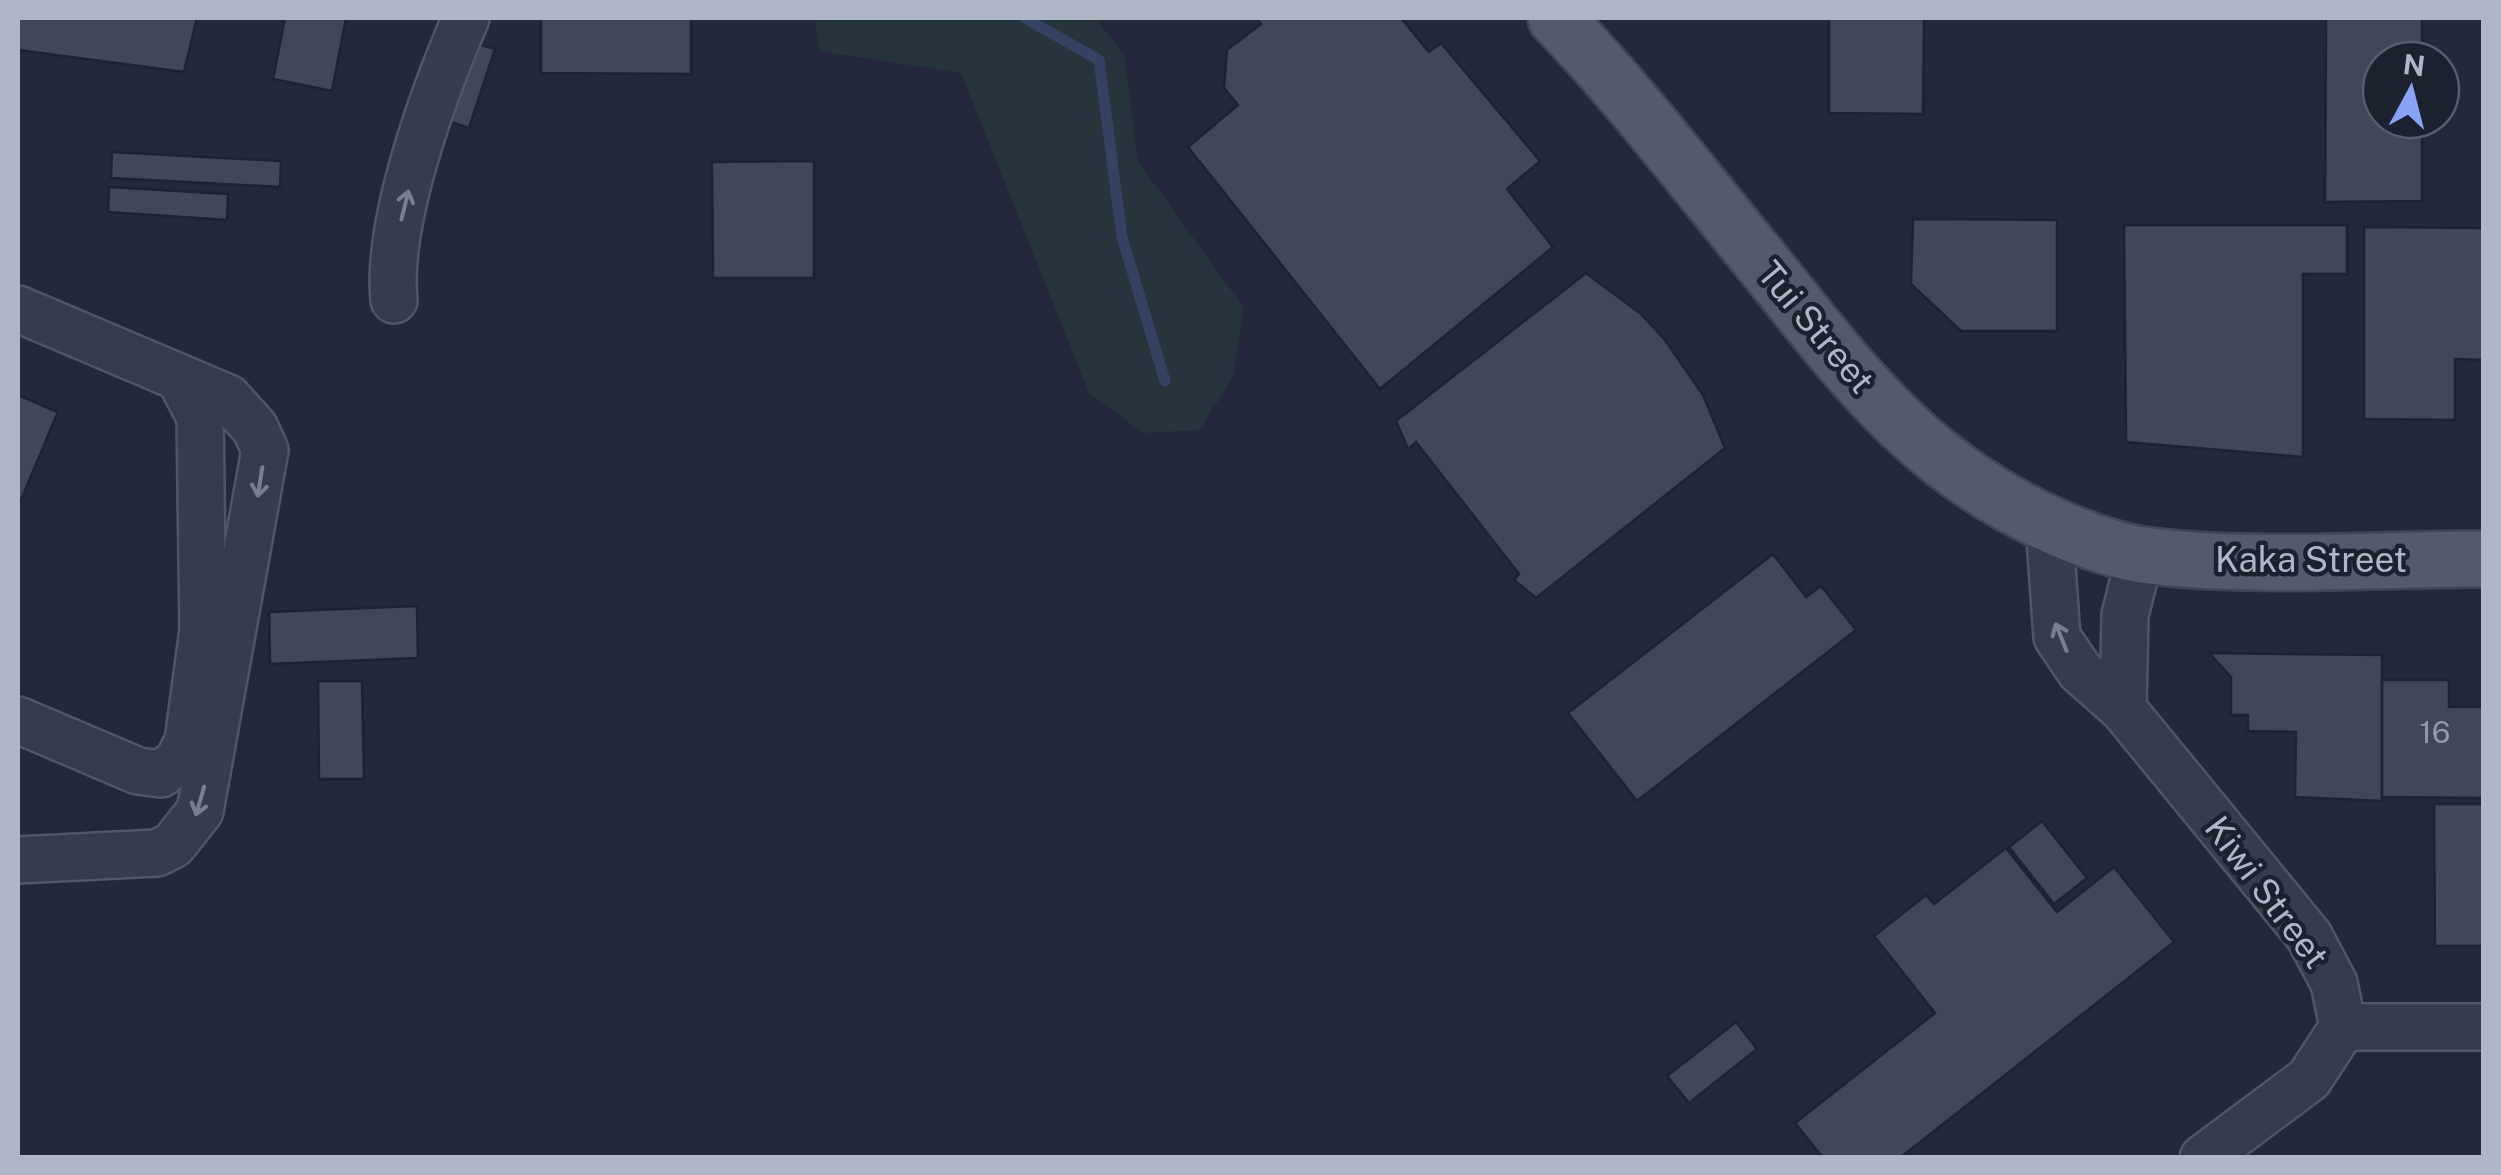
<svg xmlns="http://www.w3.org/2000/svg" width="2501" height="1175" viewBox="0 0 2501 1175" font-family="'Public Sans',sans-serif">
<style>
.grass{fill:#25353b}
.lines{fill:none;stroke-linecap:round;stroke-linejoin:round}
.stream{stroke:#364261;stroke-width:11}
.building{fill:#3f4759;stroke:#1e2331;stroke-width:2.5}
.minor-casing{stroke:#515665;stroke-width:50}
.major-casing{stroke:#404553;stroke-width:60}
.minor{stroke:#363c4b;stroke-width:45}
.major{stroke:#545a6b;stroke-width:55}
.oneway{stroke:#7a7f8f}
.labels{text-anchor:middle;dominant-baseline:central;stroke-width:9;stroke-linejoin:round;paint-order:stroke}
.number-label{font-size:30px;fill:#949aab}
.street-label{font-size:35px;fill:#b1b6c6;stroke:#1c212f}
</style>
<rect width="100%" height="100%" fill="#23293a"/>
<!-- grass -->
<path class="grass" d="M 815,18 L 1095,18 L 1124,54 L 1138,161 L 1244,308 L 1233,378 L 1199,430 L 1143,433 L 1089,393 L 961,73 L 819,51 Z"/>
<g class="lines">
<!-- stream -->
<path class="stream" d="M 1025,18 L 1099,60 L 1122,237 L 1165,381"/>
</g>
<!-- building -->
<g class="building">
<path d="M 18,18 L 197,18 L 184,72 L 18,50 Z"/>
<path d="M 285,18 L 346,18 L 332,91 L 273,79 Z"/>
<path d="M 541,18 L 691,18 L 691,74 L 541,73 Z"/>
<path d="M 1256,18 L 1401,18 L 1429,52 L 1441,43 L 1540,161 L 1507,189 L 1553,247 L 1380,389 L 1188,147 L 1238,105 L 1224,88 L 1227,50 L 1261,24 Z"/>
<path d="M 1829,18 L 1924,18 L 1923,114 L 1829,113 Z"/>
<path d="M 2326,18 L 2422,18 L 2422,60 L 2381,60 L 2381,120 L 2422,120 L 2422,201 L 2325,202 Z"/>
<path d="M 471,42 L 495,49 L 469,128 L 445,120 Z"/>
<path d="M 112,152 L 281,161 L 280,187 L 111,178 Z"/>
<path d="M 814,161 L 814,278 L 713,278 L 712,162 Z"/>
<path d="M 109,187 L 228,194 L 227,220 L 108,212 Z"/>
<path d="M 1913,219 L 2057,220 L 2057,331 L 1961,331 L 1911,284 Z"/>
<path d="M 2124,225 L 2347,225 L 2347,274 L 2303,274 L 2303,457 L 2126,442 Z"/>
<path d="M 2364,227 L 2484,228 L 2484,360 L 2455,359 L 2455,420 L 2364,419 Z"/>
<path d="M 1586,273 L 1641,314 L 1665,340 L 1703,395 L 1725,448 L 1536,598 L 1514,580 L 1519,574 L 1416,442 L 1408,449 L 1396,421 Z"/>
<path d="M 18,395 L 58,412 L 18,507 Z"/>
<path d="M 1773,554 L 1806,597 L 1821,586 L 1856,630 L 1637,801 L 1568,713 Z"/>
<path d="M 417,606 L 418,658 L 270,664 L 269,612 Z"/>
<path d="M 2209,653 L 2382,655 L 2382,801 L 2295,797 L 2296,732 L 2248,731 L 2248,715 L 2231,715 L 2231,677 Z"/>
<path d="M 2382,680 L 2449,680 L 2449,707 L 2484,707 L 2484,798 L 2382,797 Z"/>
<path d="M 318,681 L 362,681 L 364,779 L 319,779 Z"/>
<path d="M 2434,804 L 2484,804 L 2484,946 L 2435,946 Z"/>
<path d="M 2042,821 L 2087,878 L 2054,904 L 2009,847 Z"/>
<path d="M 2006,848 L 2057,912 L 2114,867 L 2174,942 L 1900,1158 L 1823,1158 L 1795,1123 L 1935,1013 L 1874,936 L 1926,895 L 1934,904 Z"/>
<path d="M 1736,1022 L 1757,1049 L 1689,1103 L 1667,1076 Z"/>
</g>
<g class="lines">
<defs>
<g id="minor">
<path d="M 394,300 C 386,222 434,92 466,18"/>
<path d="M 18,309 L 228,398 L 255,428 L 265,450 L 200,811 L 173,845 L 157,853 L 18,860"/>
<path d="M 2049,524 L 2057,637 L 2080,671 L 2123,709 L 2309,936 L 2334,983 L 2343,1027 L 2309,1079 L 2203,1158"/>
<path d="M 2123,709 L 2125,615 L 2140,555"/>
<path d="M 18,720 L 138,771 L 161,774 L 178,761 L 188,741 L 203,630 L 200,417 L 179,377"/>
<path d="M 2343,1027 L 2484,1027"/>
</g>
<path id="major" d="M 1556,18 C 1631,96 1697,183 1766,267 C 1853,375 1918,465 2049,524 C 2078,537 2110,550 2142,555 C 2247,569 2376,559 2484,559"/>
</defs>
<!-- minor casing -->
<use href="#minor" class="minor-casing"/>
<!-- major casing -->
<use href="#major" class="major-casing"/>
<!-- minor -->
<use href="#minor" class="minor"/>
<!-- major -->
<use href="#major" class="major"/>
</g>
<!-- one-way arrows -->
<defs><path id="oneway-shaft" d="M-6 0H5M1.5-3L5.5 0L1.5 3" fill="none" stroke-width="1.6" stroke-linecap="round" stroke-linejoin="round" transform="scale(2.5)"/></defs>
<g class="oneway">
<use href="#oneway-shaft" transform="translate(405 205) rotate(-76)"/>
<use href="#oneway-shaft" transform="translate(260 482) rotate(99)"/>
<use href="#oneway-shaft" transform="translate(2061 637) rotate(-112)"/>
<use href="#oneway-shaft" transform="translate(200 801) rotate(106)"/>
</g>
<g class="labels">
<!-- number labels -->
<g class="number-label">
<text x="2435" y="732">16</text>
</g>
<!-- street labels -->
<g class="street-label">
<text transform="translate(1816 327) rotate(50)">Tui Street</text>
<text x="2311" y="559">Kaka Street</text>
<text transform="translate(2267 892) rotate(53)">Kiwi Street</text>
</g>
</g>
<!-- border -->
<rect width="2501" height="1175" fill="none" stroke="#b1b6c6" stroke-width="40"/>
<!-- north arrow -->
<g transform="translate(2411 90) rotate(7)"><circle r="48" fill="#1c212f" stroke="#585d6b" stroke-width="2.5"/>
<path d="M0-8L18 38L0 25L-18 38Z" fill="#88a2f5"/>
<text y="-15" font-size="28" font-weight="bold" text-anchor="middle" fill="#b1b6c6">N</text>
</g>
</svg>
